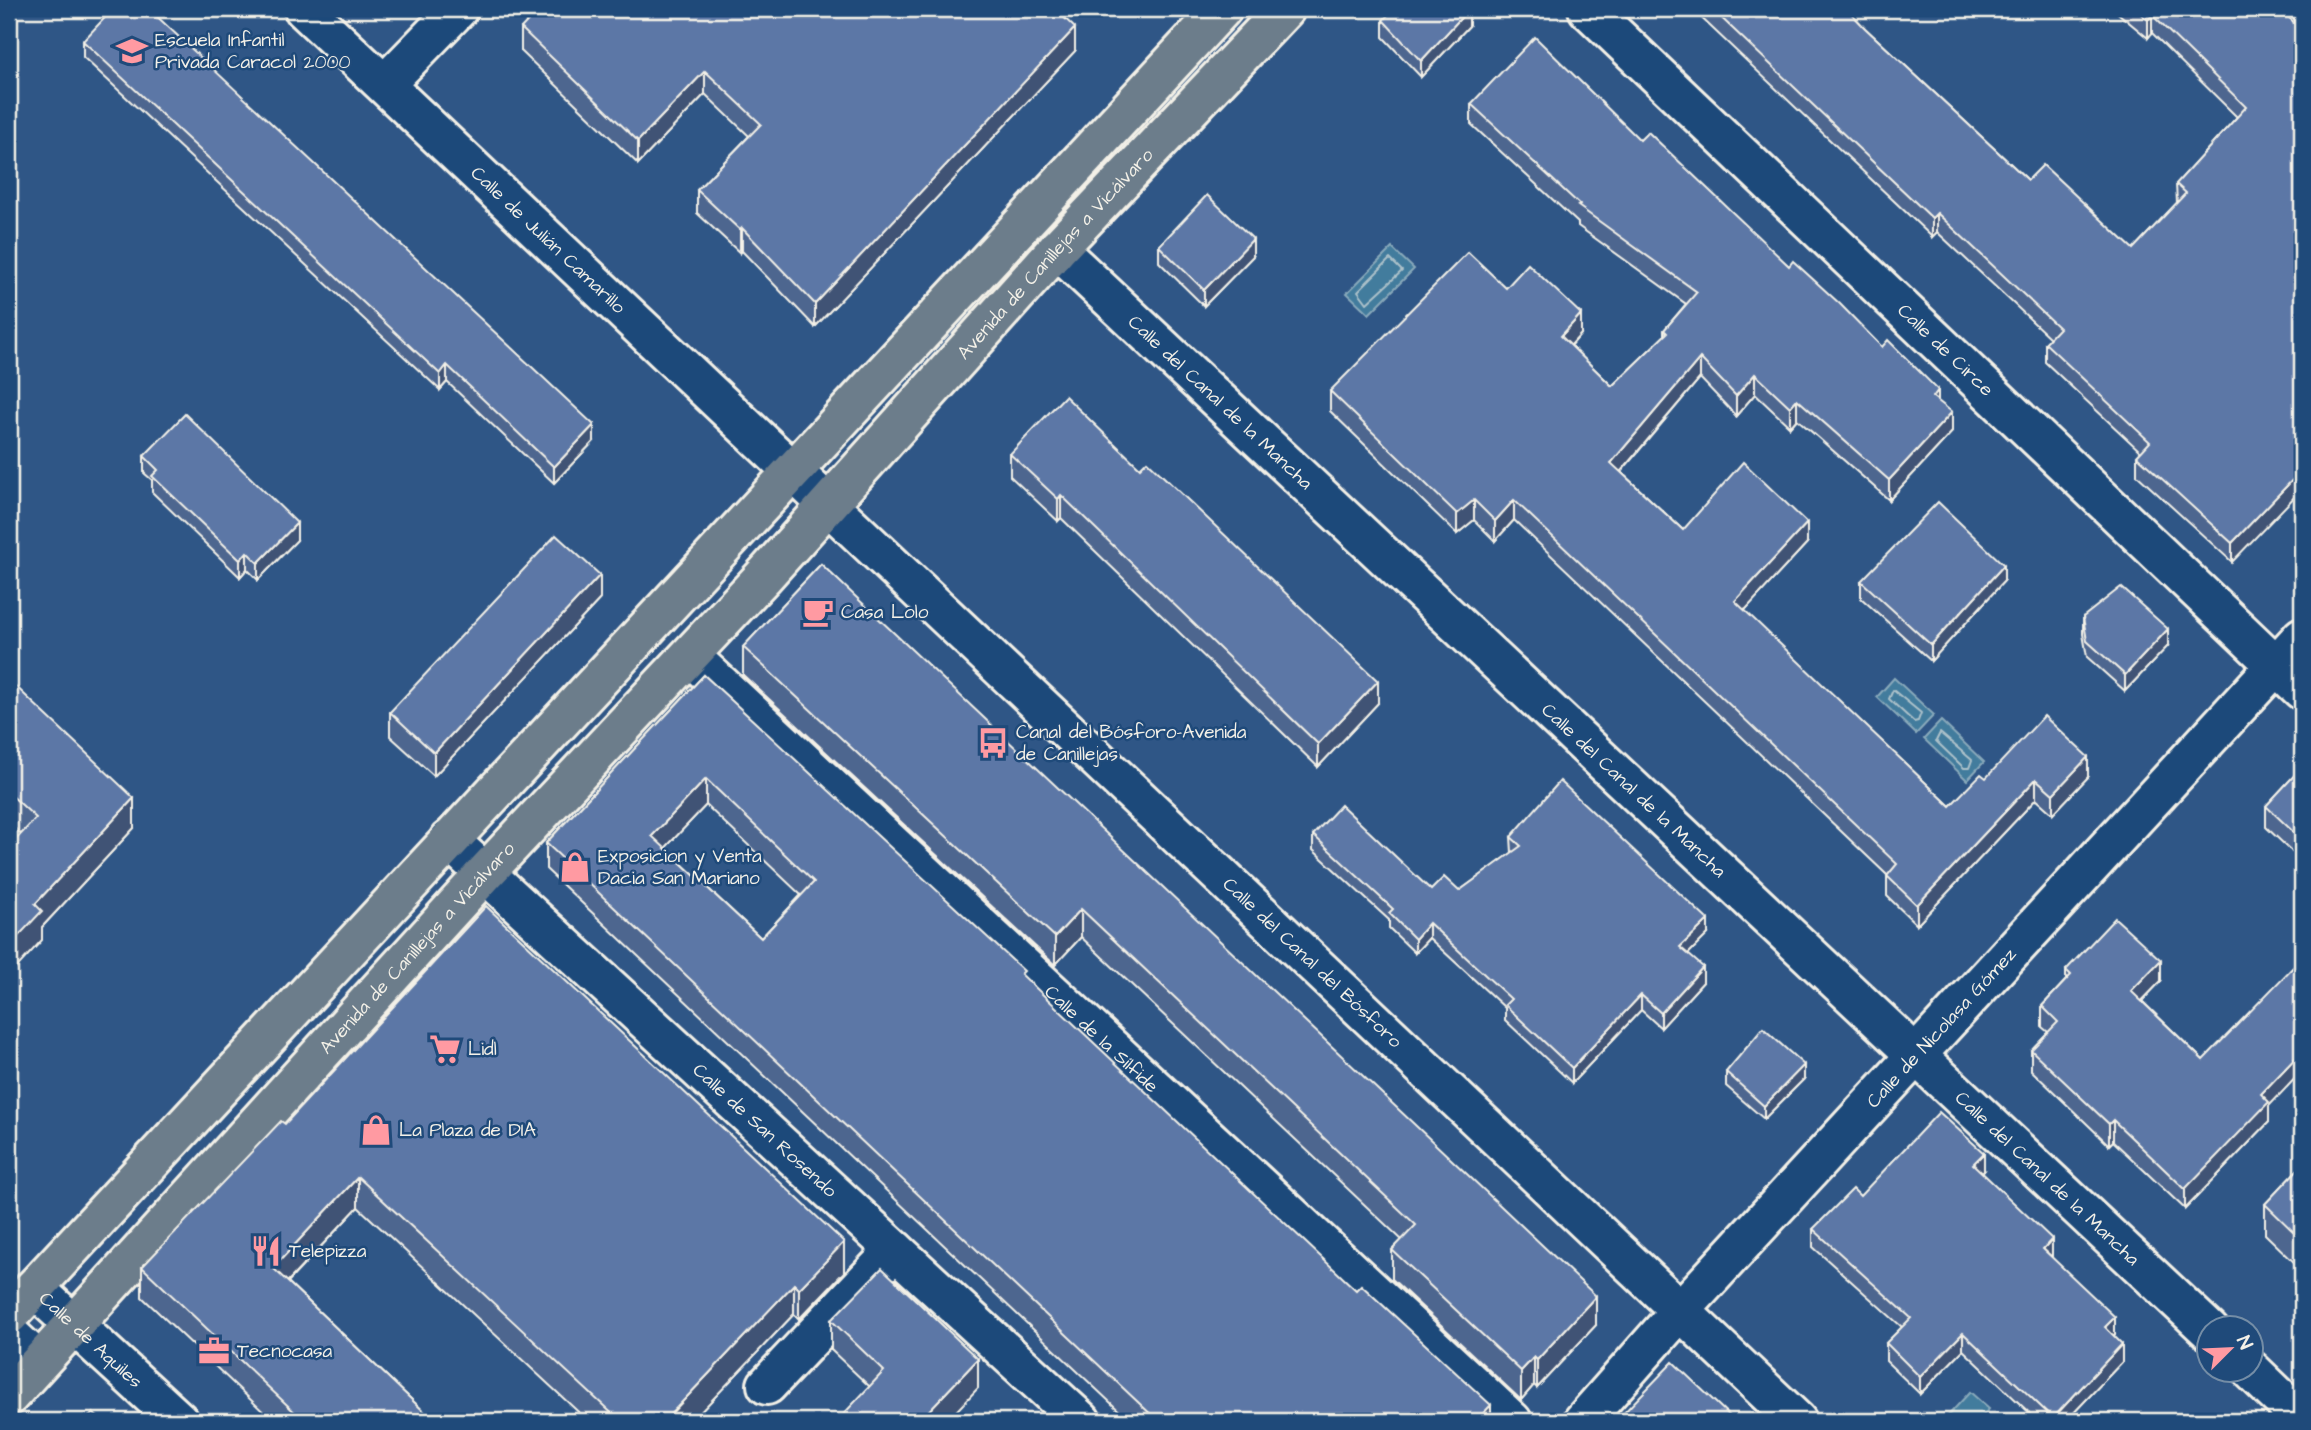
<svg xmlns="http://www.w3.org/2000/svg" width="2311" height="1430" viewBox="0 0 2311 1430" font-family="'Architects Daughter',sans-serif">
<style>
.water{fill:#437b9d;stroke:#8aaabb;stroke-width:2}
.lines{fill:none;stroke-linecap:round;stroke-linejoin:round}
.shore{stroke:#adc2ca;stroke-width:2}
.minor-casing{stroke:#f4f1e8;stroke-width:44}
.major-casing{stroke:#f4f1e8;stroke-width:44}
.minor{stroke:#1f4a7a;stroke-width:38}
.major{stroke:#6c7d8b;stroke-width:38}
.wall{fill:#4e668f;stroke:#f4f1e8;stroke-width:2;fill-rule:evenodd}
.shaded-wall{fill:#405374;stroke:#f4f1e8;stroke-width:2}
.building{fill:#5b77a6;stroke:#f4f1e8;stroke-width:2;fill-rule:evenodd}
.labels{text-anchor:middle;dominant-baseline:central;stroke-width:5;stroke-linejoin:round;paint-order:stroke}
.poi-label{font-size:19px;fill:#f4f1e8;stroke:#1f4a7a;text-anchor:start}
.street-label{font-size:19px;fill:#f4f1e8;stroke:#1f4a7a}
</style>
<rect width="100%" height="100%" fill="#2f5686"/>
<filter id="ink" filterUnits="userSpaceOnUse"><feTurbulence type="fractalNoise" baseFrequency=".0143" numOctaves="2"/><feDisplacementMap in="SourceGraphic" scale="14" xChannelSelector="R" yChannelSelector="G"/><feConvolveMatrix kernelMatrix="1 2 1 2 8 2 1 2 1" color-interpolation-filters="sRGB"/></filter>
<g filter="url(#ink)">
<!-- water -->
<g class="water">
<path d="M 1392,248 L 1414,269 L 1369,314 L 1347,293 Z"/>
<path d="M 1894,678 L 1934,715 L 1916,734 L 1877,697 Z"/>
<path d="M 1941,721 L 1984,762 L 1967,780 L 1924,739 Z"/>
<path d="M 1970,1392 L 1989,1409 L 1978,1421 L 1943,1421 Z"/>
</g>
<g class="lines">
<!-- shore -->
<g class="shore">
<path d="M 1390,259 L 1402,271 L 1367,303 L 1358,291 Z"/>
<path d="M 1893,690 L 1921,713 L 1918,721 L 1914,722 L 1889,699 Z"/>
<path d="M 1940,733 L 1972,760 L 1969,768 L 1964,768 L 1936,741 Z"/>
</g>
<defs>
<g id="minor">
<path id="s1" d="M 304,9 L 1797,1421"/>
<path id="s2" d="M 1588,9 L 2302,690"/>
<path d="M 385,84 L 458,9"/>
<path id="s3" d="M 1057,249 L 2210,1331"/>
<path id="s4" d="M 690,656 L 1512,1421"/>
<path id="s5" d="M 449,840 L 1081,1421"/>
<path id="s6" d="M 34,1288 L 179,1421"/>
<path d="M 9,1334 L 39,1362"/>
<path d="M 2251,1370 L 2302,1419"/>
<path d="M 767,1385 L 895,1250"/>
<path id="s7" d="M 1583,1421 L 1679,1312 L 2302,637"/>
</g>
<g id="major">
<path d="M 9,1315 L 1222,9"/>
<path id="s8" d="M 9,1396 L 486,872 L 763,577 L 1057,249 L 1285,9"/>
</g>
</defs>
<!-- minor casing -->
<use href="#minor" class="minor-casing"/>
<!-- major casing -->
<use href="#major" class="major-casing"/>
<!-- minor -->
<use href="#minor" class="minor"/>
<!-- major -->
<use href="#major" class="major"/>
</g>
<!-- wall -->
<g class="wall">
<path d="M 1692,9 L 1847,9 L 1865,28 L 2028,180 L 2133,249 L 2177,203 L 2176,184 L 2237,117 L 2152,33 L 2148,38 L 2113,9 L 2280,9 L 2232,562 L 2137,475 L 2137,456 L 2141,452 L 2045,362 L 2045,343 L 2050,338 L 1937,232 L 1932,237 Z"/>
<path d="M 1383,20 L 1469,26 L 1421,77 L 1383,37 Z"/>
<path d="M 521,28 L 1075,51 L 815,327 L 742,251 L 740,253 L 697,213 L 697,190 L 749,136 L 705,94 L 638,164 L 521,51 Z"/>
<path d="M 83,41 L 594,441 L 554,483 L 447,382 L 440,390 L 83,57 Z"/>
<path d="M 1471,104 L 1640,140 L 1789,266 L 1882,347 L 1938,401 L 1952,432 L 1889,500 L 1797,419 L 1790,427 L 1755,394 L 1736,416 L 1700,378 L 1621,472 L 1683,530 L 1807,543 L 1744,611 L 1950,806 L 1986,778 L 2088,777 L 2053,814 L 2036,799 L 1917,925 L 1887,896 L 1887,875 L 1514,520 L 1495,541 L 1474,520 L 1457,534 L 1330,411 L 1330,391 L 1506,288 L 1581,334 L 1571,346 L 1612,386 L 1664,336 L 1664,330 L 1686,304 L 1578,226 L 1578,223 L 1471,124 Z"/>
<path d="M 1159,246 L 1253,256 L 1204,306 L 1159,262 Z"/>
<path d="M 1010,454 L 1140,468 L 1378,703 L 1318,767 L 1061,518 L 1058,521 L 1010,476 Z"/>
<path d="M 144,456 L 297,540 L 258,580 L 247,569 L 240,577 L 152,492 L 152,480 L 144,473 Z"/>
<path d="M 821,564 L 1596,1325 L 1537,1388 L 1534,1385 L 1521,1400 L 1392,1279 L 1392,1250 L 1402,1240 L 1081,937 L 1055,965 L 743,675 L 743,647 Z"/>
<path d="M 1861,581 L 2004,581 L 1931,661 L 1861,598 Z"/>
<path d="M 600,599 L 434,776 L 390,736 L 390,712 Z"/>
<path d="M 2083,617 L 2168,646 L 2125,691 L 2087,657 L 2083,634 Z"/>
<path d="M 704,675 L 1024,978 L 1491,1421 L 1130,1421 L 546,869 L 546,843 ZM 706,805 L 801,895 L 761,938 L 665,848 Z"/>
<path d="M 9,680 L 134,828 L 42,927 L 42,940 L 21,834 L 9,823 Z"/>
<path d="M 2302,767 L 2302,861 L 2266,827 L 2266,806 Z"/>
<path d="M 1313,835 L 1431,890 L 1459,891 L 1512,853 L 1511,837 L 1708,934 L 1688,954 L 1703,982 L 1661,1028 L 1641,1010 L 1572,1083 L 1505,1020 L 1505,1008 L 1429,938 L 1415,953 L 1389,928 L 1389,920 L 1313,850 Z"/>
<path d="M 2066,970 L 2161,981 L 2142,1001 L 2203,1060 L 2269,1106 L 2269,1122 L 2185,1209 L 2113,1141 L 2109,1145 L 2031,1070 L 2031,1050 L 2048,1032 L 2042,1027 L 2042,1006 L 2066,980 Z"/>
<path d="M 1726,1072 L 1804,1079 L 1764,1119 L 1726,1086 Z"/>
<path d="M 285,1124 L 844,1272 L 799,1319 L 794,1314 L 692,1421 L 588,1421 L 358,1207 L 288,1282 L 434,1421 L 273,1421 L 142,1297 L 142,1267 Z"/>
<path d="M 2302,1165 L 2302,1270 L 2265,1234 L 2265,1204 Z"/>
<path d="M 1984,1171 L 1982,1173 L 2115,1334 L 2114,1336 L 2122,1362 L 2066,1421 L 2038,1421 L 1963,1350 L 1920,1394 L 1886,1361 L 1886,1343 L 1902,1327 L 1813,1247 L 1813,1229 L 1860,1196 Z"/>
<path d="M 831,1320 L 978,1388 L 869,1386 L 831,1350 Z"/>
</g>
<!-- shaded-wall -->
<g class="shaded-wall">
<path d="M 1469,9 L 1469,26 L 1421,77 L 1421,61 Z"/>
<path d="M 2152,15 L 2152,33 L 2148,38 L 2148,20 Z"/>
<path d="M 1075,28 L 1075,51 L 815,327 L 815,304 Z"/>
<path d="M 705,71 L 705,94 L 638,164 L 638,141 Z"/>
<path d="M 1937,213 L 1937,232 L 1932,237 L 1932,218 Z"/>
<path d="M 742,228 L 742,251 L 740,253 L 740,230 Z"/>
<path d="M 12,234 L 12,258 L 9,262 L 9,238 Z"/>
<path d="M 1253,239 L 1253,256 L 1204,306 L 1204,290 Z"/>
<path d="M 1581,314 L 1581,334 L 1561,356 L 1561,336 Z"/>
<path d="M 1700,358 L 1700,378 L 1611,483 L 1611,463 Z"/>
<path d="M 447,365 L 447,382 L 440,390 L 440,374 Z"/>
<path d="M 1755,374 L 1755,394 L 1736,416 L 1736,396 Z"/>
<path d="M 1938,390 L 1938,410 L 1933,397 Z"/>
<path d="M 1797,399 L 1797,419 L 1790,427 L 1790,407 Z"/>
<path d="M 1952,412 L 1952,432 L 1889,500 L 1889,480 Z"/>
<path d="M 594,425 L 594,441 L 554,483 L 554,467 Z"/>
<path d="M 2302,470 L 2302,489 L 2232,562 L 2232,543 Z"/>
<path d="M 1061,495 L 1061,518 L 1058,521 L 1058,499 Z"/>
<path d="M 1474,500 L 1474,520 L 1457,534 L 1457,514 Z"/>
<path d="M 1514,500 L 1514,520 L 1495,541 L 1495,521 Z"/>
<path d="M 297,523 L 297,540 L 258,580 L 258,563 Z"/>
<path d="M 1807,523 L 1807,543 L 1735,621 L 1735,601 Z"/>
<path d="M 247,552 L 247,569 L 240,577 L 240,560 Z"/>
<path d="M 2004,565 L 2004,581 L 1931,661 L 1931,645 Z"/>
<path d="M 600,575 L 600,599 L 434,776 L 434,753 Z"/>
<path d="M 2168,629 L 2168,646 L 2125,691 L 2125,675 Z"/>
<path d="M 1378,681 L 1378,703 L 1318,767 L 1318,744 Z"/>
<path d="M 2088,757 L 2088,777 L 2053,814 L 2053,794 Z"/>
<path d="M 706,779 L 706,805 L 652,862 L 652,836 Z"/>
<path d="M 2036,779 L 2036,799 L 1917,925 L 1917,905 Z"/>
<path d="M 134,798 L 134,828 L 42,927 L 42,940 L 9,976 L 9,946 L 35,904 Z"/>
<path d="M 1081,909 L 1081,937 L 1055,965 L 1055,937 Z"/>
<path d="M 1708,920 L 1708,934 L 1680,962 L 1680,947 Z"/>
<path d="M 1429,923 L 1429,938 L 1415,953 L 1415,939 Z"/>
<path d="M 2161,960 L 2161,981 L 2131,1012 L 2131,991 Z"/>
<path d="M 1703,967 L 1703,982 L 1661,1028 L 1661,1013 Z"/>
<path d="M 1641,995 L 1641,1010 L 1572,1083 L 1572,1068 Z"/>
<path d="M 2302,1051 L 2302,1071 L 2269,1106 L 2269,1122 L 2185,1209 L 2185,1189 L 2261,1094 Z"/>
<path d="M 1804,1065 L 1804,1079 L 1764,1119 L 1764,1106 Z"/>
<path d="M 2113,1120 L 2113,1141 L 2109,1145 L 2109,1124 Z"/>
<path d="M 1984,1153 L 1984,1171 L 1973,1182 L 1973,1164 Z"/>
<path d="M 358,1177 L 358,1207 L 273,1297 L 273,1268 Z"/>
<path d="M 2052,1239 L 2052,1257 L 2043,1249 Z"/>
<path d="M 844,1242 L 844,1272 L 799,1319 L 799,1289 Z"/>
<path d="M 794,1284 L 794,1314 L 692,1421 L 664,1421 Z"/>
<path d="M 1596,1296 L 1596,1325 L 1537,1388 L 1537,1360 Z"/>
<path d="M 2115,1317 L 2115,1334 L 2105,1345 L 2105,1327 Z"/>
<path d="M 1963,1333 L 1963,1350 L 1920,1394 L 1920,1377 Z"/>
<path d="M 2122,1344 L 2122,1362 L 2066,1421 L 2053,1421 L 2053,1418 Z"/>
<path d="M 1534,1357 L 1534,1385 L 1521,1400 L 1521,1371 Z"/>
<path d="M 978,1359 L 978,1388 L 947,1421 L 919,1421 Z"/>
<path d="M 1491,1405 L 1491,1421 L 1476,1421 Z"/>
</g>
<!-- building -->
<g class="building">
<path d="M 113,9 L 135,9 L 137,11 L 140,9 L 149,9 L 594,425 L 554,467 L 447,365 L 440,374 L 83,41 Z"/>
<path d="M 539,9 L 1055,9 L 1075,28 L 815,304 L 742,228 L 740,230 L 697,190 L 761,124 L 705,71 L 638,141 L 521,28 Z"/>
<path d="M 1394,9 L 1469,9 L 1421,61 L 1383,20 Z"/>
<path d="M 1712,9 L 1847,9 L 1865,28 L 2028,180 L 2043,165 L 2133,249 L 2186,193 L 2176,184 L 2246,107 L 2152,15 L 2148,20 L 2135,9 L 2280,9 L 2302,30 L 2302,470 L 2232,543 L 2137,456 L 2150,442 L 2045,343 L 2059,328 L 1937,213 L 1932,218 Z"/>
<path d="M 1535,37 L 1640,140 L 1648,132 L 1789,266 L 1793,261 L 1840,304 L 1882,347 L 1888,340 L 1938,390 L 1933,397 L 1952,412 L 1889,480 L 1797,399 L 1790,407 L 1755,374 L 1736,396 L 1700,358 L 1611,463 L 1683,530 L 1743,462 L 1807,523 L 1735,601 L 1950,806 L 1981,774 L 1986,778 L 2044,716 L 2088,757 L 2053,794 L 2036,779 L 1917,905 L 1887,876 L 1897,864 L 1514,500 L 1495,521 L 1474,500 L 1457,514 L 1330,391 L 1468,252 L 1506,288 L 1528,264 L 1581,314 L 1561,336 L 1612,386 L 1667,333 L 1664,330 L 1697,292 L 1578,206 L 1580,205 L 1471,104 Z"/>
<path d="M 1207,195 L 1253,239 L 1204,290 L 1159,246 Z"/>
<path d="M 1065,396 L 1140,468 L 1147,461 L 1378,681 L 1318,744 L 1061,495 L 1058,499 L 1010,454 Z"/>
<path d="M 185,414 L 297,523 L 258,563 L 247,552 L 240,560 L 152,476 L 158,470 L 144,456 Z"/>
<path d="M 1938,502 L 2004,565 L 1931,645 L 1861,581 Z"/>
<path d="M 556,535 L 600,575 L 434,753 L 390,712 Z"/>
<path d="M 821,564 L 1596,1296 L 1537,1360 L 1534,1357 L 1521,1371 L 1392,1250 L 1416,1225 L 1081,909 L 1055,937 L 743,647 Z"/>
<path d="M 2121,587 L 2168,629 L 2125,675 L 2087,641 L 2083,617 Z"/>
<path d="M 704,675 L 1024,971 L 1021,974 L 1356,1290 L 1361,1285 L 1491,1405 L 1476,1421 L 1158,1421 L 546,843 ZM 706,779 L 814,882 L 761,938 L 652,836 Z"/>
<path d="M 9,680 L 134,798 L 35,904 L 42,911 L 9,946 L 9,847 L 36,818 L 9,793 Z"/>
<path d="M 2302,767 L 2302,840 L 2266,806 Z"/>
<path d="M 1560,781 L 1708,920 L 1680,947 L 1703,967 L 1661,1013 L 1641,995 L 1572,1068 L 1505,1005 L 1511,999 L 1429,923 L 1415,939 L 1389,913 L 1393,909 L 1313,835 L 1341,805 L 1431,890 L 1444,877 L 1459,891 L 1521,846 L 1511,837 Z"/>
<path d="M 486,906 L 844,1242 L 799,1289 L 794,1284 L 664,1421 L 620,1421 L 358,1177 L 273,1268 L 434,1421 L 304,1421 L 142,1267 L 281,1121 L 285,1124 Z"/>
<path d="M 2115,918 L 2161,960 L 2131,991 L 2203,1060 L 2302,958 L 2302,1051 L 2261,1094 L 2269,1102 L 2185,1189 L 2113,1120 L 2109,1124 L 2031,1050 L 2058,1022 L 2042,1006 L 2071,975 L 2066,970 Z"/>
<path d="M 1763,1028 L 1804,1065 L 1764,1106 L 1726,1072 Z"/>
<path d="M 1939,1112 L 1984,1153 L 1973,1164 L 2052,1239 L 2043,1249 L 2115,1317 L 2105,1327 L 2122,1344 L 2053,1418 L 1963,1333 L 1920,1377 L 1886,1343 L 1911,1318 L 1813,1229 L 1853,1189 L 1860,1196 Z"/>
<path d="M 2302,1165 L 2302,1240 L 2265,1204 Z"/>
<path d="M 882,1268 L 978,1359 L 919,1421 L 837,1421 L 884,1371 L 831,1320 Z"/>
<path d="M 1673,1362 L 1735,1421 L 1616,1421 Z"/>
<path d="M 93,1413 L 102,1421 L 85,1421 Z"/>
</g>
</g>
<!-- icons -->
<defs>
<symbol id="school-bare" viewBox="-9 -9 18 18"><path d="M0-5L7-2L0 1L-7-2ZM-4 1L0 2.5L4 1V4Q0 6-4 4Z" fill="#ff9aa2" stroke="#1f4a7a" stroke-width="2.5" paint-order="stroke"/></symbol>
<symbol id="cafe-bare" viewBox="-9 -9 18 18"><path d="M-5.5-4.5H6V0H3Q3 3.5 0 3.5H-2.5Q-5.5 3.5-5.5 0ZM3-3.2v2h1.7v-2ZM-6 4.5H4V6H-6Z" fill="#ff9aa2" stroke="#1f4a7a" stroke-width="2.5" paint-order="stroke"/></symbol>
<symbol id="bus-bare" viewBox="-9 -9 18 18"><path d="M-5-6H5V4H4V6H2V4H-2V6H-4V4H-5ZM-3.5-4V0h7V-4ZM-3.5 1.2v1.5H-2V1.2ZM2 1.2v1.5H3.5V1.2Z" fill="#ff9aa2" stroke="#1f4a7a" stroke-width="2.5" paint-order="stroke"/></symbol>
<symbol id="shop-bare" viewBox="-9 -9 18 18"><path d="M-5-2.5h2.3a2.7 3.5 0 0 1 5.4 0H5L5.5 6h-11ZM-1.5-2.5h3a1.5 2.3 0 0 0-3 0Z" fill="#ff9aa2" stroke="#1f4a7a" stroke-width="2.5" paint-order="stroke"/></symbol>
<symbol id="supermarket-bare" viewBox="-9 -9 18 18"><path d="M-6-5.5h2.5l.6 2H6L4.5 2H-2.5L-4.4-4H-6ZM-1.5 3.2a1.3 1.3 0 1 0 .1 0ZM3 3.2a1.3 1.3 0 1 0 .1 0Z" fill="#ff9aa2" stroke="#1f4a7a" stroke-width="2.5" paint-order="stroke"/></symbol>
<symbol id="restaurant-bare" viewBox="-9 -9 18 18"><path d="M-5-6h1v4h1v-4h1v4h1v-4h1v5L-1.5 .5V6h-2V.5L-5-1ZM5-6V6H3V1.5H1.5Q1.5-4 5-6Z" fill="#ff9aa2" stroke="#1f4a7a" stroke-width="2.5" paint-order="stroke"/></symbol>
<symbol id="office-bare" viewBox="-9 -9 18 18"><path d="M-6-3h4V-5.5h4V-3h4V5H-6ZM-1-4.5V-3h2v-1.5ZM-6 0V1H6V0Z" fill="#ff9aa2" stroke="#1f4a7a" stroke-width="2.5" paint-order="stroke"/></symbol>
</defs>
<g fill-rule="evenodd">
<use href="#school-bare" x="110" y="29" width="44" height="44"/>
<use href="#cafe-bare" x="796" y="590" width="44" height="44"/>
<use href="#bus-bare" x="971" y="721" width="44" height="44"/>
<use href="#shop-bare" x="553" y="845" width="44" height="44"/>
<use href="#supermarket-bare" x="423" y="1027" width="44" height="44"/>
<use href="#shop-bare" x="354" y="1108" width="44" height="44"/>
<use href="#restaurant-bare" x="244" y="1229" width="44" height="44"/>
<use href="#office-bare" x="192" y="1329" width="44" height="44"/>
</g>
<g class="labels">
<!-- poi labels -->
<g class="poi-label">
<text x="155" y="40">Escuela Infantil<tspan x="155" dy="22">Privada Caracol 2000</tspan></text>
<text x="841" y="612">Casa Lolo</text>
<text x="1016" y="732">Canal del Bósforo-Avenida<tspan x="1016" dy="22">de Canillejas</tspan></text>
<text x="598" y="856">Exposicion y Venta<tspan x="598" dy="22">Dacia San Mariano</tspan></text>
<text x="468" y="1049">Lidl</text>
<text x="399" y="1130">La Plaza de DIA</text>
<text x="289" y="1251">Telepizza</text>
<text x="237" y="1351">Tecnocasa</text>
</g>
<!-- street labels -->
<g class="street-label">
<text stroke="none"><textPath href="#s1" startOffset="336">Calle de Julián Camarillo</textPath></text>
<text stroke="none"><textPath href="#s8" startOffset="1549">Avenida de Canillejas a Vicálvaro</textPath></text>
<text stroke="none"><textPath href="#s2" startOffset="494">Calle de Circe</textPath></text>
<text stroke="none"><textPath href="#s3" startOffset="224">Calle del Canal de la Mancha</textPath></text>
<text stroke="none"><textPath href="#s3" startOffset="791">Calle del Canal de la Mancha</textPath></text>
<text stroke="none"><textPath href="#s8" startOffset="606">Avenida de Canillejas a Vicálvaro</textPath></text>
<text stroke="none"><textPath href="#s1" startOffset="1388">Calle del Canal del Bósforo</textPath></text>
<text stroke="none"><textPath href="#s7" startOffset="532">Calle de Nicolasa Gómez</textPath></text>
<text stroke="none"><textPath href="#s4" startOffset="562">Calle de la Sílfide</textPath></text>
<text stroke="none"><textPath href="#s5" startOffset="429">Calle de San Rosendo</textPath></text>
<text stroke="none"><textPath href="#s3" startOffset="1358">Calle del Canal de la Mancha</textPath></text>
<text stroke="none"><textPath href="#s6" startOffset="77">Calle de Aquiles</textPath></text>
</g>
</g>
<!-- margin -->
<rect width="2311" height="1430" fill="none" stroke="#1f4a7a" stroke-width="35"/>
<rect x="18" y="18" width="2276" height="1395" fill="none" stroke="#f4f1e8" stroke-width="2.5" filter="url(#ink)"/>
<!-- north arrow -->
<g transform="translate(2230 1349) rotate(66)"><circle r="33" fill="#1f4a7a" stroke="#748da6" stroke-width="2"/>
<path d="M0-5L12 26L0 18L-12 26Z" fill="#ff9aa2"/>
<text y="-10" font-size="19" font-weight="bold" text-anchor="middle" fill="#f4f1e8">N</text>
</g>
</svg>
